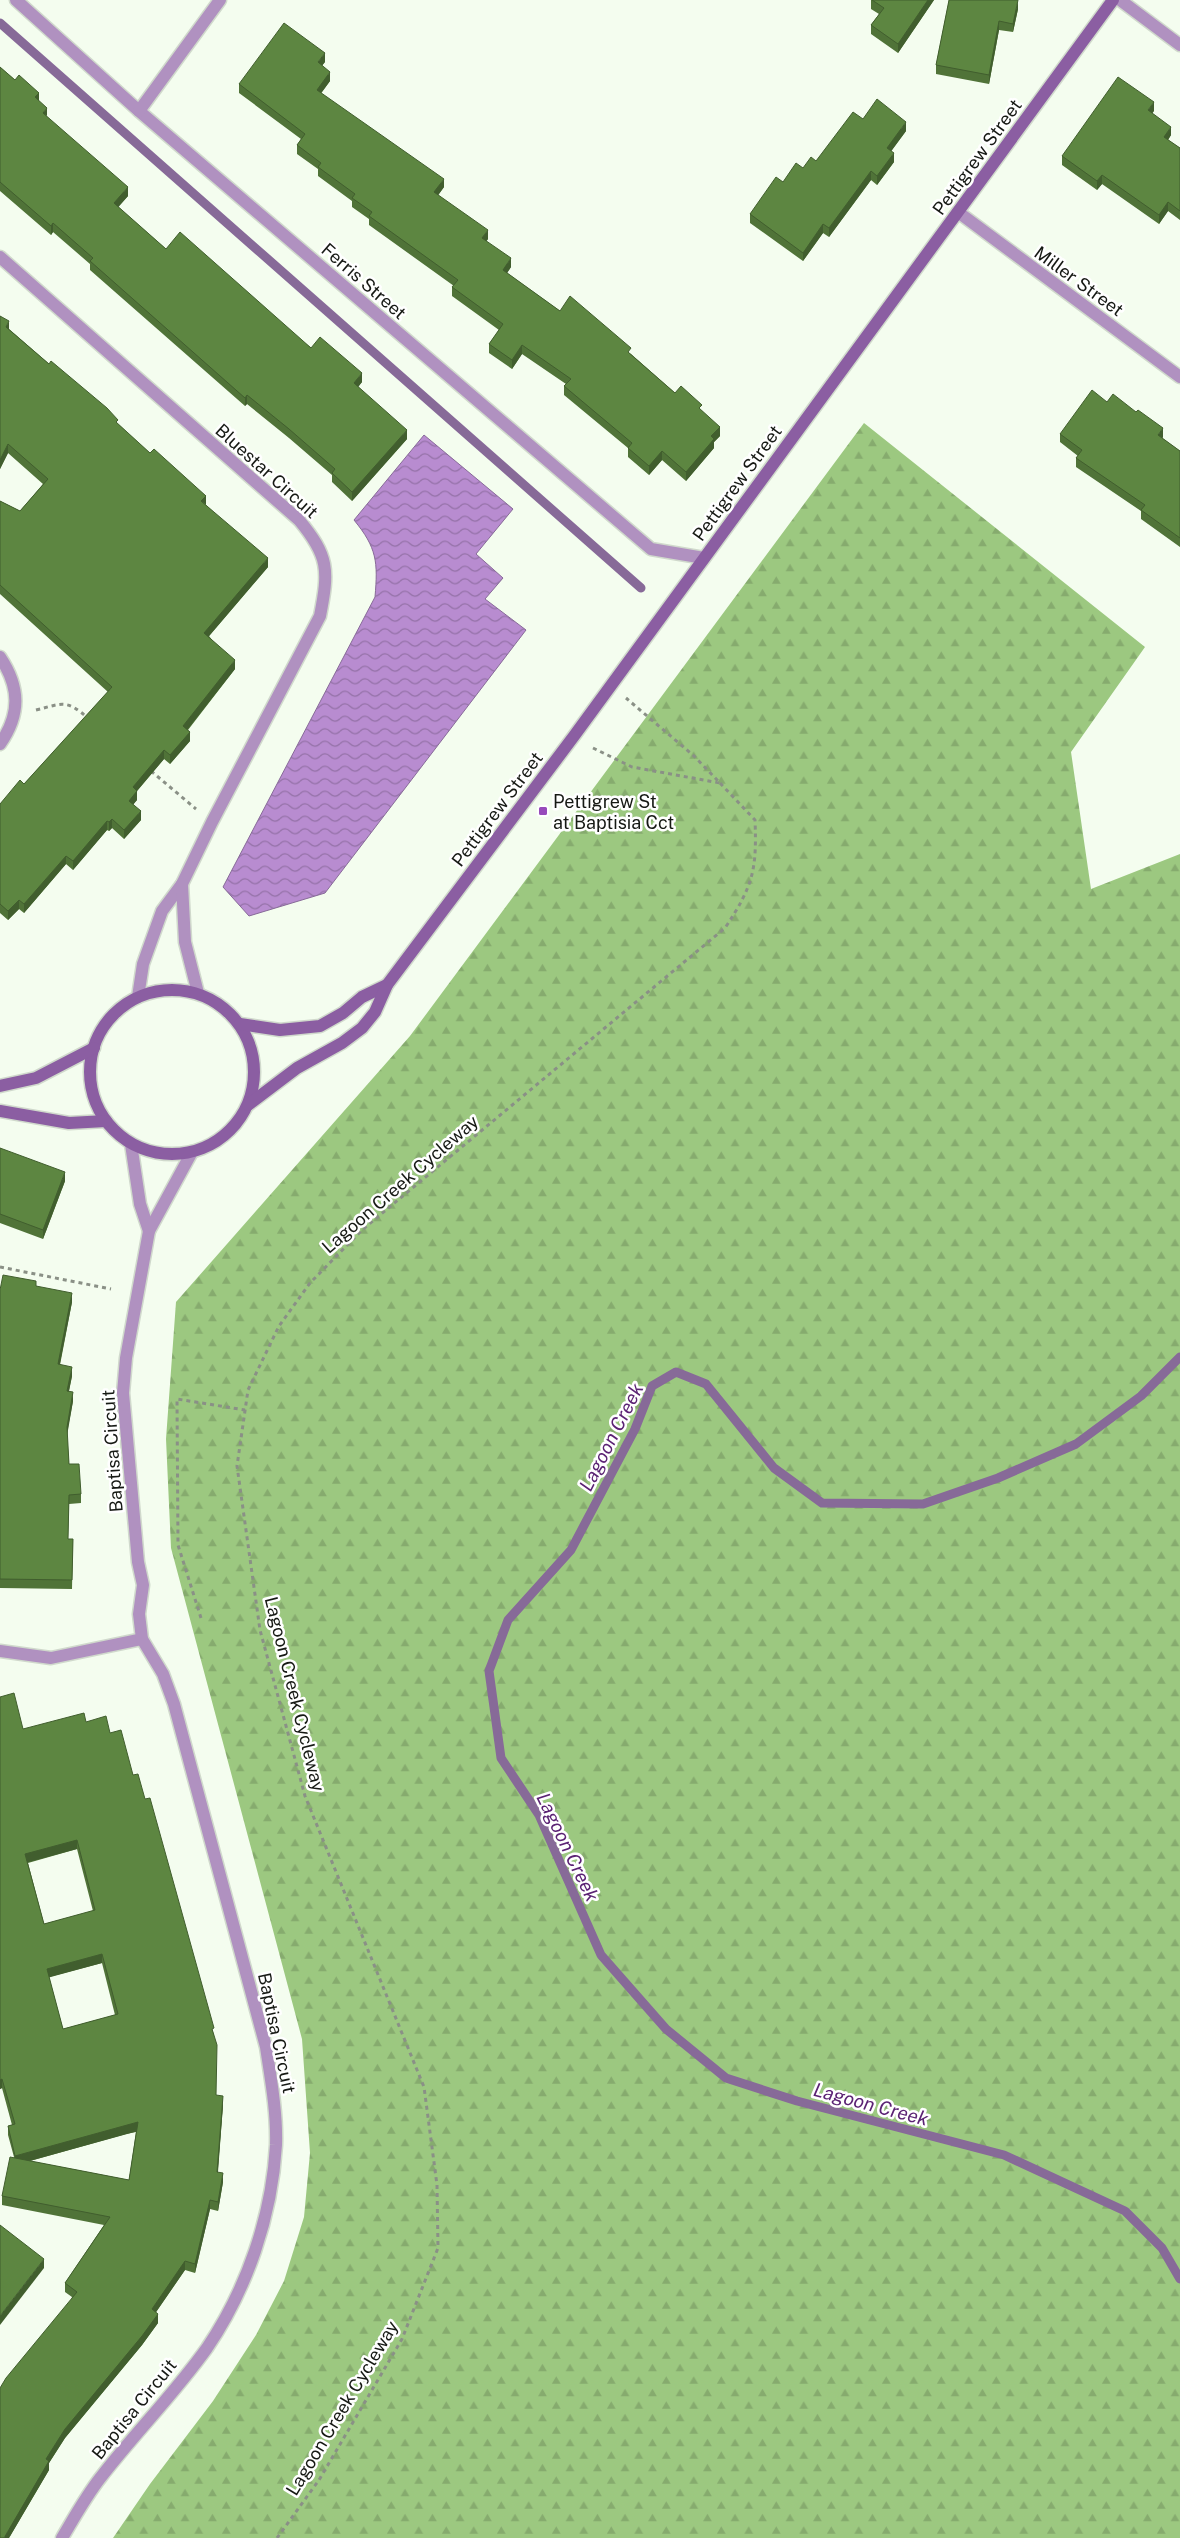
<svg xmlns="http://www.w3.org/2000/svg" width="1180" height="2538" viewBox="0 0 1180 2538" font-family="'Public Sans',sans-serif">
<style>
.forest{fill:url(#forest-firs)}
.water{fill:url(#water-waves);stroke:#876a98}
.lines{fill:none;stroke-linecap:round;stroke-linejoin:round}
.stream{stroke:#876a98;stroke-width:9}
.minor-casing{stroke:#d0d9cc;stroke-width:15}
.secondary-casing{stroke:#d0d9cc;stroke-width:15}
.path{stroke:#8a9086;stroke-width:3;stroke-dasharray:4 4;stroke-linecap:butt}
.minor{stroke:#b091c0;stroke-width:12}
.secondary{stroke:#8b5ea2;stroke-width:12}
.wall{fill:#507338;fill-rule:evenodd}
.shaded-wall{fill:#415e2e}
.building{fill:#5d8641;stroke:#415e2e;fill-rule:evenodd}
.poi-dot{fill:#974abb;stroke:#fff;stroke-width:2}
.labels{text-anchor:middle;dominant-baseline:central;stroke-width:5;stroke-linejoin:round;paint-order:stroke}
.street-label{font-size:18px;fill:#161914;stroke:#fff}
.poi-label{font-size:18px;fill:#161914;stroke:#fff;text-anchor:start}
.water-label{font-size:19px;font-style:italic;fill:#5b2374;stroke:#fff}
</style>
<defs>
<pattern id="forest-firs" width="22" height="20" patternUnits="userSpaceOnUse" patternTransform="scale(1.25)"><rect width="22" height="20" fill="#9cc880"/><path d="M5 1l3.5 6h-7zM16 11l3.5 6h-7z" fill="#86ab6e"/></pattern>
<pattern id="water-waves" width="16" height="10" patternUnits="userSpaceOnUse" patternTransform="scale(1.25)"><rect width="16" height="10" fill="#b88cd0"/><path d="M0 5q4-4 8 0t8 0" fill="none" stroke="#9572a8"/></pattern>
</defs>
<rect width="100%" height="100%" fill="#f4fdef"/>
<!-- forest -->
<path class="forest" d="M 864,423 L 1145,647 L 1071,752 L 1091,889 L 1180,854 L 1180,2538 L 113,2538 L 150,2484 L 213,2401 L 256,2335 L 284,2281 L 304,2217 L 310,2153 L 302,2039 L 171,1548 L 166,1439 L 176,1302 L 410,1036 Z"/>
<!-- water -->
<path class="water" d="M 424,435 L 513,509 L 476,554 L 503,578 L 485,599 L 526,630 L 325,893 L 249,916 L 223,887 L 375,597 C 378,562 377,548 354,520 Z"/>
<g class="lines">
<!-- stream -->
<g class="stream">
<path d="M 0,23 L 641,588"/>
<path d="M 1180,1357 L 1141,1396 L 1076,1444 L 998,1478 L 923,1504 L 822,1503 L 774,1468 L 706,1384 L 676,1372 L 652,1386 L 635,1429 L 571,1550 L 508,1620 L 489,1671 L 501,1758 L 539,1815 L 601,1955 L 666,2029 L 726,2078 L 797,2101 L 1004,2155 L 1125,2211 L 1162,2248 L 1180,2279"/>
</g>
<defs>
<g id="minor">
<path d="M 16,0 L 139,111 L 651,549 L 704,558"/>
<path d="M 1120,0 L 1180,45"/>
<path d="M 139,111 L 220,0"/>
<path d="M 958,212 L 1180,377"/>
<path d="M 0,257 L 299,520 C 329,556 329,570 320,616 L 212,822 L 182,884 L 162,911 L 143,964 L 138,997"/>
<path d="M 0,657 C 20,687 21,714 0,744"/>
<path d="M 182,884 L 185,942 L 198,993"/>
<path d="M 131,1144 L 140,1204 L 149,1231"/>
<path d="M 0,1651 L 51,1658 L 142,1639"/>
<path d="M 62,2538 C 74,2518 86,2496 101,2477 C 135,2433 175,2393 207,2348 C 247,2289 272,2216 276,2145 C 277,2112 271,2080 266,2047 L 174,1704 L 163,1674 L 142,1639 L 139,1614 L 143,1585 L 138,1562 L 123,1393 L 126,1358 L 149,1231 L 192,1152"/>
</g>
<g id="secondary">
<circle cx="172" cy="1072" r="82"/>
<path d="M 240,1024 L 280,1030 L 320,1026 L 343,1013 L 362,997 L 387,985"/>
<path d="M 0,1086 L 36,1078 L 94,1048"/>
<path d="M 248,1105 L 297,1068 L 342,1043 L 362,1028 L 375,1012 L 387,985 L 574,736 L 1113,0"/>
<path d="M 0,1111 L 69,1123 L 106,1121"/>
</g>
</defs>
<!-- minor casing -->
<use href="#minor" class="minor-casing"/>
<!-- secondary casing -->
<use href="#secondary" class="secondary-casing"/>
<!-- path -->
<g class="path">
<path d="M 36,710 C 64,703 66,699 89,719"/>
<path d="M 593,748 L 632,767 L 720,783 L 694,756 L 626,698"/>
<path d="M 151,771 L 196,809"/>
<path d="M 0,1267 L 111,1289"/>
<path d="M 201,1618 L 178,1545 L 177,1399 L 245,1410"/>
<path d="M 277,2538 L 319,2480 L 402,2339 L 438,2248 L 437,2185 L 424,2087 L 305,1796 L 260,1630 L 237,1466 L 248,1390 L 279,1326 L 310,1283 L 362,1230 L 725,928 C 753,886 757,870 755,820 L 720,783"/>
</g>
<!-- minor -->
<use href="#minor" class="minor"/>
<!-- secondary -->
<use href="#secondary" class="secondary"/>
</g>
<!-- wall -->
<g class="wall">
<path d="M 871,0 L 934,0 L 898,53 L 871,34 L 871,25 L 879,14 L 871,9 Z"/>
<path d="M 949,0 L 1018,9 L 1013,32 L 999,30 L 989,84 L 936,74 L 936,65 Z"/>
<path d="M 325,62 L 322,65 L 330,81 L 321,93 L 444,187 L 438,195 L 488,239 L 486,241 L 511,267 L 507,273 L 560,311 L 631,354 L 675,393 L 702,411 L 720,436 L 714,442 L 714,448 L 686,481 L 662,460 L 649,475 L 628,457 L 628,448 L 564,395 L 564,386 L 566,384 L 522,354 L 512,369 L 489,353 L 489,344 L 499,330 L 452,296 L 452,287 L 454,286 L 369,225 L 369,219 L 352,207 L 352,201 L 318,176 L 318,169 L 297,154 L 297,145 L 301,139 L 239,93 L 239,84 Z"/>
<path d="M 0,67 L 39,101 L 47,117 L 128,196 L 118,207 L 166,249 L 362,382 L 358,387 L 407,439 L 352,501 L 332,482 L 332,475 L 289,438 L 247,404 L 245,406 L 90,270 L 90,264 L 53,232 L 51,235 L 0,191 Z"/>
<path d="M 1154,111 L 1152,113 L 1171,135 L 1168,140 L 1180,148 L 1180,220 L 1168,211 L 1159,224 L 1102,184 L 1097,190 L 1062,165 L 1062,156 Z"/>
<path d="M 863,119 L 906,131 L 891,151 L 894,162 L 877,185 L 871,180 L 829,237 L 823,233 L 803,261 L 750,223 L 750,214 L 783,182 L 803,168 L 816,161 Z"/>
<path d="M 0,316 L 9,329 L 118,424 L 206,505 L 268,567 L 209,636 L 235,669 L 188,730 L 190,741 L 170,764 L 164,759 L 137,791 L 137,800 L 133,804 L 141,820 L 124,839 L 112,828 L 109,831 L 107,830 L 73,870 L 66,864 L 24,913 L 19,909 L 8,920 L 0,913 L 0,804 L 24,784 L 108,692 L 0,594 L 0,501 L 20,511 L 43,484 L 8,453 L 0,469 Z"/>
<path d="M 1107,402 L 1163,437 L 1162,438 L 1180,451 L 1180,554 L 1180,547 L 1141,519 L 1141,511 L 1076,467 L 1076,458 L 1078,456 L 1060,442 L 1060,434 Z"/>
<path d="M 0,1148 L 65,1181 L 43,1239 L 0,1223 Z"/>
<path d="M 36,1286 L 72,1302 L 60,1365 L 72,1376 L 69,1391 L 73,1401 L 67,1433 L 69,1464 L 81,1494 L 81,1503 L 69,1504 L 68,1539 L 73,1539 L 72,1589 L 0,1588 L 0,1290 Z"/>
<path d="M 0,1697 L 23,1729 L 86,1722 L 110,1733 L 133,1775 L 214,2035 L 216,2096 L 223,2105 L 218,2172 L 223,2182 L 218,2211 L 210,2209 L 195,2273 L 185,2270 L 156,2312 L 158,2323 L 142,2345 L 65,2438 L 49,2463 L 49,2470 L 9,2538 L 72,2297 L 65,2292 L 65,2283 L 104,2225 L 2,2205 L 2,2196 L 14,2157 L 8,2135 L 8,2126 L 12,2125 L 2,2088 L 0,2089 ZM 77,1849 L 93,1911 L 44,1924 L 28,1863 ZM 102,1963 L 115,2015 L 63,2029 L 49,1977 ZM 136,2132 L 129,2180 L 30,2161 L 126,2134 Z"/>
</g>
<!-- shaded-wall -->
<g class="shaded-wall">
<path d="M 928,0 L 934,0 L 898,53 L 898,44 Z"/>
<path d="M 1018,0 L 1018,9 L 1013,32 L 1013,24 Z"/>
<path d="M 999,21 L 999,30 L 989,84 L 989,75 Z"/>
<path d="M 325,53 L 325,62 L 318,71 L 318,62 Z"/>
<path d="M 330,72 L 330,81 L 317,99 L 317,90 Z"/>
<path d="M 39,93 L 39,102 L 35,97 Z"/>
<path d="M 1154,102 L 1154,111 L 1148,119 L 1148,110 Z"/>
<path d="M 47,108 L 47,116 L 43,113 Z"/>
<path d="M 906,122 L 906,131 L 887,157 L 887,148 Z"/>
<path d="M 1171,127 L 1171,135 L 1164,146 L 1164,137 Z"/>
<path d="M 894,153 L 894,162 L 877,185 L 877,176 Z"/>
<path d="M 871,171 L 871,180 L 829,237 L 829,228 Z"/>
<path d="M 1102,175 L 1102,184 L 1097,190 L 1097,181 Z"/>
<path d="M 444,179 L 444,187 L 434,201 L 434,192 Z"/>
<path d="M 128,187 L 128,196 L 114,212 L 114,203 Z"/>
<path d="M 1168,202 L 1168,211 L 1159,224 L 1159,215 Z"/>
<path d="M 53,223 L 53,232 L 51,235 L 51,226 Z"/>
<path d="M 823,224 L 823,233 L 803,261 L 803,253 Z"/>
<path d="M 488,230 L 488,239 L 482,247 L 482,238 Z"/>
<path d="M 511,258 L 511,267 L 503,279 L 503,270 Z"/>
<path d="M 9,321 L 9,330 L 6,327 Z"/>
<path d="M 522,345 L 522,354 L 512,369 L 512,360 Z"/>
<path d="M 362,373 L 362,382 L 354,392 L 354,383 Z"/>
<path d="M 247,395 L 247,404 L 245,406 L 245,398 Z"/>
<path d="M 720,427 L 720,436 L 714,442 L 714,448 L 686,481 L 686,472 L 711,436 Z"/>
<path d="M 1163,428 L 1163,437 L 1158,444 L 1158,435 Z"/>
<path d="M 407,430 L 407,439 L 352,501 L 352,492 Z"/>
<path d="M 8,444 L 8,453 L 0,469 L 0,460 Z"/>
<path d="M 662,451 L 662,460 L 649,475 L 649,466 Z"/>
<path d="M 206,496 L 206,505 L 201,501 Z"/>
<path d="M 268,558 L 268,567 L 204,642 L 204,633 Z"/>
<path d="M 235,660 L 235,669 L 183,735 L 183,726 Z"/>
<path d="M 190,732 L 190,741 L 170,764 L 170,755 Z"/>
<path d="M 164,750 L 164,759 L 137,791 L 137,800 L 129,810 L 129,801 L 133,787 Z"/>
<path d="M 141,811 L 141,820 L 124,839 L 124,830 Z"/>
<path d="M 112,819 L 112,828 L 109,831 L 109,822 Z"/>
<path d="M 107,821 L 107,830 L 73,870 L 73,861 Z"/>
<path d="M 66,856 L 66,864 L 24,913 L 24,904 Z"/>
<path d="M 19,900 L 19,909 L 8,920 L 8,911 Z"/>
<path d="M 65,1172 L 65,1181 L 43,1239 L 43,1230 Z"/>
<path d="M 72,1293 L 72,1302 L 58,1373 L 58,1364 Z"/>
<path d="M 72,1367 L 72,1376 L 67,1400 L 67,1391 Z"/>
<path d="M 73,1392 L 73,1401 L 67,1436 L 67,1427 Z"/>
<path d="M 77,1840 L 77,1849 L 25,1863 L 25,1854 Z"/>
<path d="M 102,1954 L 102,1963 L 47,1978 L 47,1969 Z"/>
<path d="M 2,2079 L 2,2088 L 0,2089 L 0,2080 Z"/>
<path d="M 223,2096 L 223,2105 L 217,2181 L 217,2172 Z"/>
<path d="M 138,2122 L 138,2131 L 15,2165 L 15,2156 Z"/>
<path d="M 223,2173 L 223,2182 L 218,2211 L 218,2202 Z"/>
<path d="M 210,2200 L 210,2209 L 195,2273 L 195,2264 Z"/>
<path d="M 44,2259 L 44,2268 L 0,2325 L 0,2316 Z"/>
<path d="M 185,2261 L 185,2270 L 152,2318 L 152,2309 Z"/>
<path d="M 158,2314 L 158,2323 L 142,2345 L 65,2438 L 49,2463 L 49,2470 L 9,2538 L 4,2538 L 46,2459 L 65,2429 Z"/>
</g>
<!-- building -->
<g class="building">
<path d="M 872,0 L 928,0 L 898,44 L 871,25 L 884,8 Z"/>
<path d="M 949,0 L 1018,0 L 1013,24 L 999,21 L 989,75 L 936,65 Z"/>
<path d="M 284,23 L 325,53 L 318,62 L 330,72 L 317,90 L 444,179 L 434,192 L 488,230 L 482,238 L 511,258 L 503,270 L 560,311 L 570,296 L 631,348 L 628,352 L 675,393 L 681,386 L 702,405 L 699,408 L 720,427 L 711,436 L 714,439 L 686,472 L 662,451 L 649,466 L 628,448 L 632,443 L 564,386 L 571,379 L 522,345 L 512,360 L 489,344 L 503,324 L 452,287 L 458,280 L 369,216 L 372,212 L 352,198 L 355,194 L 318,167 L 321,163 L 297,145 L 305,134 L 239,84 Z"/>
<path d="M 0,67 L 15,80 L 19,75 L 39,93 L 35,97 L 47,108 L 43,113 L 128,187 L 114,203 L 166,249 L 180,232 L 311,348 L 320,337 L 362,373 L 354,383 L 407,430 L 352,492 L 332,473 L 335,469 L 289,429 L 247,395 L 245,398 L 90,261 L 93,258 L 53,223 L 51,226 L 0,182 Z"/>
<path d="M 1118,77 L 1154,102 L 1148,110 L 1171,127 L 1164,137 L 1180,148 L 1180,211 L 1168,202 L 1159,215 L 1102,175 L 1097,181 L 1062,156 Z"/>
<path d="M 877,99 L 906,122 L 887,148 L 894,153 L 877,176 L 871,171 L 829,228 L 823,224 L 803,253 L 750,214 L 776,177 L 783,182 L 796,163 L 803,168 L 811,157 L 816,161 L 853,112 L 863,119 Z"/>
<path d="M 0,316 L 9,321 L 6,327 L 49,364 L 51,361 L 107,408 L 118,420 L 116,422 L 150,453 L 154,449 L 206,496 L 201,501 L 268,558 L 204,633 L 235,660 L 183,726 L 190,732 L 170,755 L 164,750 L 133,787 L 137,791 L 129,801 L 141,811 L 124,830 L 112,819 L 109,822 L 107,821 L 73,861 L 66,856 L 24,904 L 19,900 L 8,911 L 0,904 L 0,804 L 20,780 L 24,784 L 112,687 L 0,585 L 0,501 L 20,511 L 48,479 L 8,444 L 0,460 Z"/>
<path d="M 1092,390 L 1107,402 L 1113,394 L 1136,412 L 1138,410 L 1163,428 L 1158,435 L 1180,451 L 1180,538 L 1141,510 L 1145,505 L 1076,458 L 1082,450 L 1060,434 Z"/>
<path d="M 0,1148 L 65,1172 L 43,1230 L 0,1214 Z"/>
<path d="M 3,1275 L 36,1281 L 36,1286 L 72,1293 L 58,1364 L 72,1367 L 67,1391 L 73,1392 L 67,1427 L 69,1464 L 79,1464 L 81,1494 L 69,1495 L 68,1539 L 73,1539 L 72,1580 L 0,1579 L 0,1290 Z"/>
<path d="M 14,1693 L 23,1729 L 84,1713 L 86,1722 L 106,1716 L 110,1733 L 121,1730 L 133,1775 L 138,1774 L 145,1799 L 150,1798 L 214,2028 L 212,2029 L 217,2045 L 216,2095 L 223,2096 L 217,2172 L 223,2173 L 218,2202 L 210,2200 L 195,2264 L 185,2261 L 152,2309 L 158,2314 L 142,2336 L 65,2429 L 46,2459 L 49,2461 L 4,2538 L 0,2538 L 0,2388 L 6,2378 L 77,2292 L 65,2283 L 110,2217 L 2,2196 L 10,2157 L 129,2180 L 138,2122 L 15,2156 L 8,2126 L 15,2124 L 2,2079 L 0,2080 L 0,1697 ZM 77,1840 L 95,1910 L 44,1924 L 25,1854 ZM 102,1954 L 118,2014 L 63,2029 L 47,1969 Z"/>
<path d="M 0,2225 L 44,2259 L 0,2316 Z"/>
</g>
<!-- markers -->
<rect class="poi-dot" x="538" y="806" width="10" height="10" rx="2.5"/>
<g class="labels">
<!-- street labels -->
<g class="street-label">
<text transform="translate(977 157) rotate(-54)">Pettigrew Street</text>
<text transform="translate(364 281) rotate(41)">Ferris Street</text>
<text transform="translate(1079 281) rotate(36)">Miller Street</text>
<text transform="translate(267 471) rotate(42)">Bluestar Circuit</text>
<text transform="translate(737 483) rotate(-54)">Pettigrew Street</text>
<text transform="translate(497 809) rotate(-53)">Pettigrew Street</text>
<text transform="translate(400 1184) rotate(-41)">Lagoon Creek Cycleway</text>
<text transform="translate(112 1451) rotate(-94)">Baptisa Circuit</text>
<text transform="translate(295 1694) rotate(76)">Lagoon Creek Cycleway</text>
<text transform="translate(277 2033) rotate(78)">Baptisa Circuit</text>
<text transform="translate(342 2408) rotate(-59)">Lagoon Creek Cycleway</text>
<text transform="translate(134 2409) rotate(-51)">Baptisa Circuit</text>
</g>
<!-- poi labels -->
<g class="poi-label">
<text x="553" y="801">Pettigrew St<tspan x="553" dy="21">at Baptisia Cct</tspan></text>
</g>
<!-- water labels -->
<g class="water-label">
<text transform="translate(611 1437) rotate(-63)">Lagoon Creek</text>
<text transform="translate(568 1847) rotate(64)">Lagoon Creek</text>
<text transform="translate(871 2104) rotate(15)">Lagoon Creek</text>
</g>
</g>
</svg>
